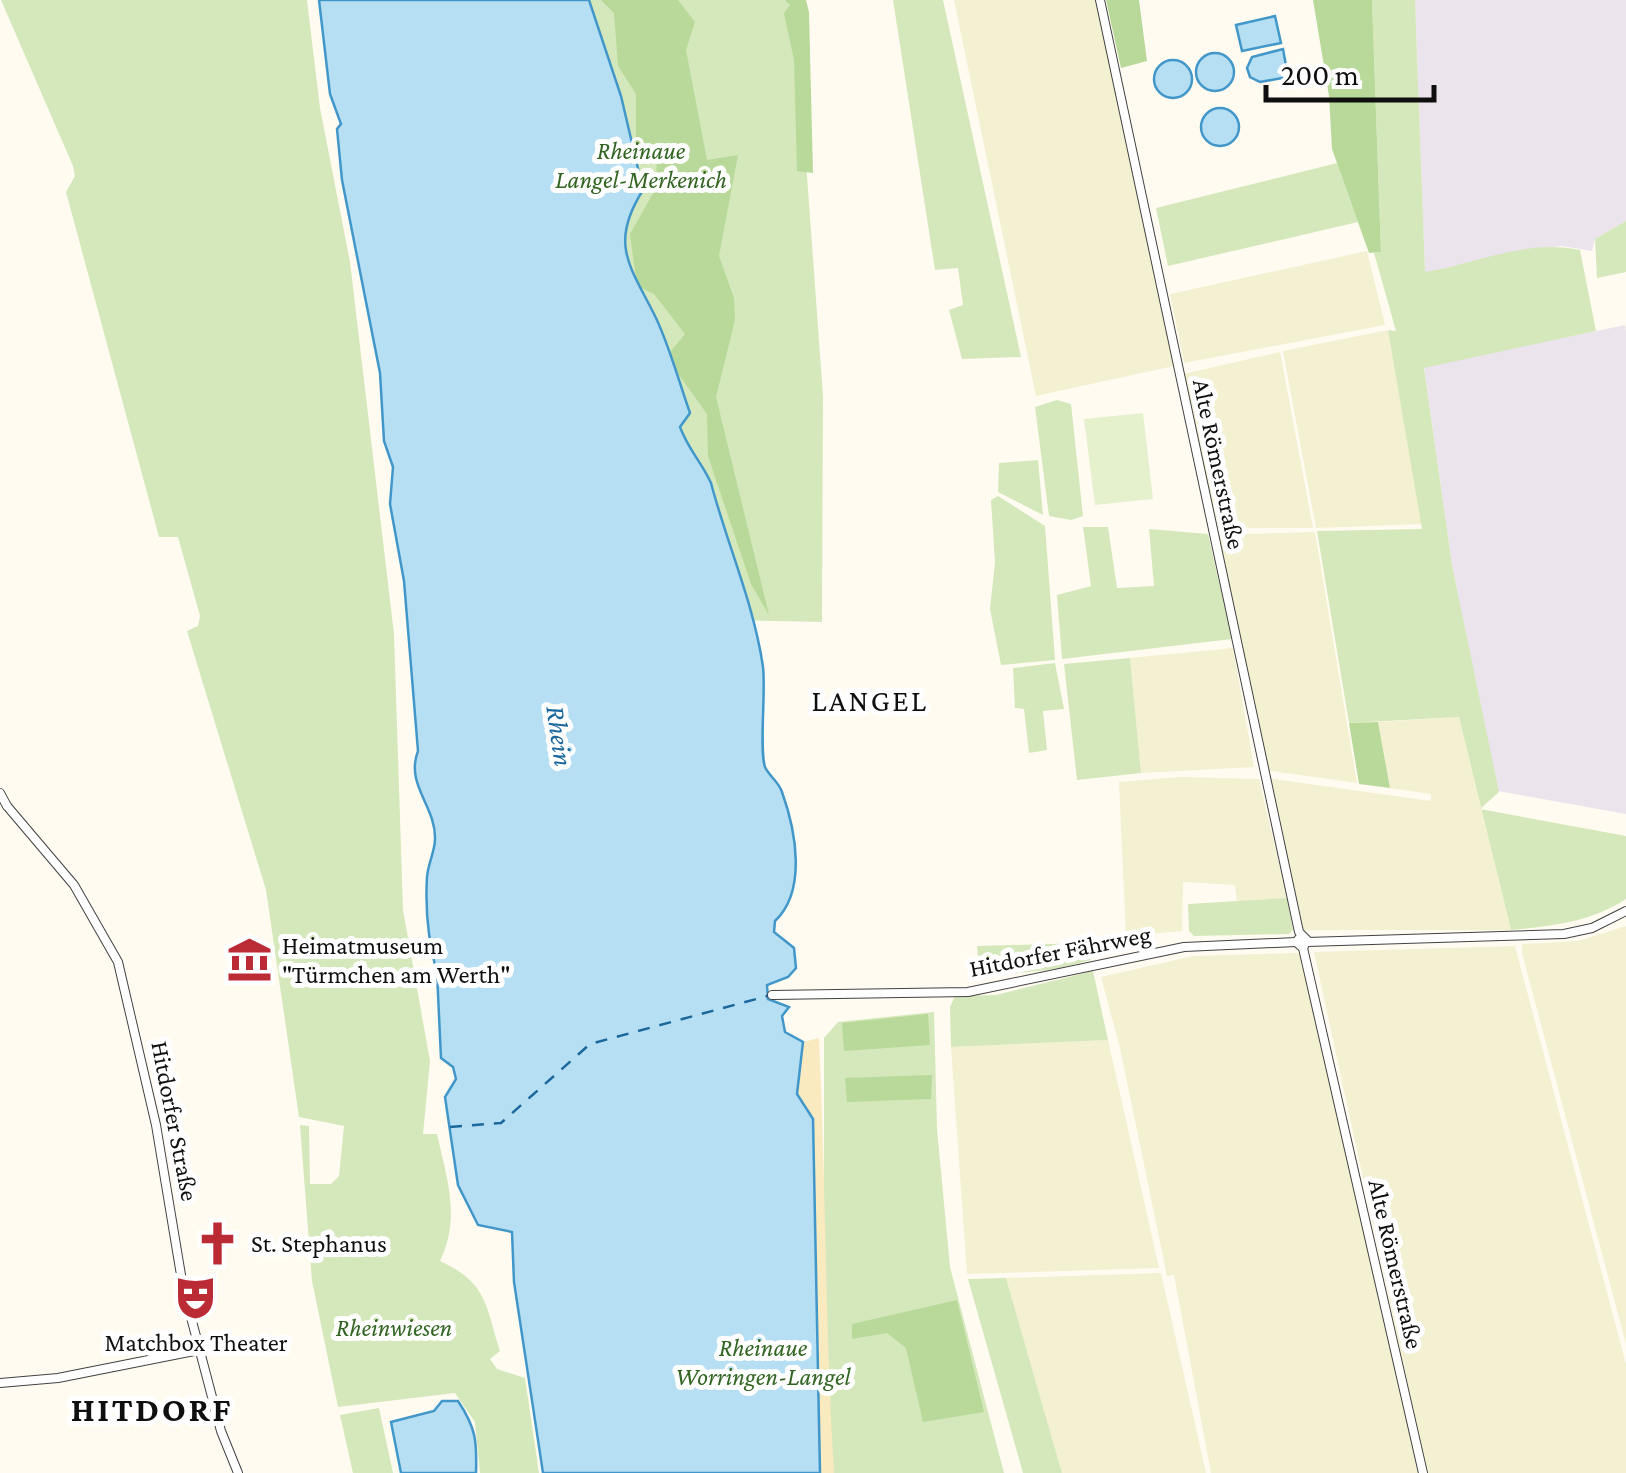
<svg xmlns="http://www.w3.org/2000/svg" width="1626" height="1473" viewBox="0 0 1626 1473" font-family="'Crimson Pro',serif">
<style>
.industrial{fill:#ece4ed}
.farmland{fill:#f4f0d2}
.green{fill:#d4e8bb}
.forest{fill:#b9d99b}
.sand{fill:#f9eabf}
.pitch{fill:#e5f0cd}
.water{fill:#b7dff4;stroke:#4197c9;stroke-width:2.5}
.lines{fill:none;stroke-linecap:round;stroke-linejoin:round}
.ferry{stroke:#1b689d;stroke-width:2.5;stroke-dasharray:12 10;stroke-linecap:butt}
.tertiary-casing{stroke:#424242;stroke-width:10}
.tertiary{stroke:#fff;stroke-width:8}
.labels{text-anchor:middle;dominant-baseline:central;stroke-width:10;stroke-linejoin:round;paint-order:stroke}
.park-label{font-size:25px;font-style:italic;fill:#316521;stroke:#fff}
.street-label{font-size:25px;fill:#0f0f0f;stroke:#fff}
.poi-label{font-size:25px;fill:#0f0f0f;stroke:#fff;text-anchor:start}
.water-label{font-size:28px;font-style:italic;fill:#1b689d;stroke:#fff}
.quarter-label{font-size:30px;letter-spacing:2.5px;fill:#0f0f0f;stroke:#fff}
.district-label{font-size:35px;font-weight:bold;letter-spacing:2.5px;fill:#0f0f0f;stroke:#fff}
</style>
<rect width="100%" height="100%" fill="#fffbf1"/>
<!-- industrial -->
<g class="industrial">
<path d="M 1415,0 L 1626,0 L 1626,221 L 1595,239 L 1592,251 L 1562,246 L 1516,251 L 1425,273 Z"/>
<path d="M 1625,325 L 1626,331 L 1626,814 L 1498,791 L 1452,565 L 1424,367 Z"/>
</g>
<!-- farmland -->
<g class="farmland">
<path d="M 954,0 L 1096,0 L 1174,366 L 1036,396 Z"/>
<path d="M 1367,251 L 1385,325 L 1184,363 L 1170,294 Z"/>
<path d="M 1388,330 L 1422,524 L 1316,528 L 1283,351 Z"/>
<path d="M 1280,352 L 1313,528 L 1214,528 L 1183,374 Z"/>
<path d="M 1315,532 L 1357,783 L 1265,770 L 1216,535 Z"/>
<path d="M 1233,648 L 1254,767 L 1141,773 L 1130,658 Z"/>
<path d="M 1459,717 L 1511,930 L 1302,930 L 1267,778 L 1431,801 L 1431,794 L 1390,788 L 1378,722 Z"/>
<path d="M 1181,777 L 1259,779 L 1287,898 L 1237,902 L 1235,885 L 1183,882 L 1182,931 L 1126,936 L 1119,782 Z"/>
<path d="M 1626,926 L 1626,1344 L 1522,953 L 1522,944 L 1578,941 Z"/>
<path d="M 1515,946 L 1626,1364 L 1626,1473 L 1427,1473 L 1314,952 Z"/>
<path d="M 1300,953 L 1337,1110 L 1418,1473 L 1211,1473 L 1174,1275 L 1167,1276 L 1120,1048 L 1101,977 L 1193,956 Z"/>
<path d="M 1108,1040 L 1159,1268 L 967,1274 L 951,1047 Z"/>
<path d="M 1161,1273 L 1206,1473 L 1062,1473 L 1006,1278 Z"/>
</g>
<!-- green -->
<g class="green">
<path d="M 1,0 L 307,0 L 320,108 L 350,262 L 394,634 L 403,910 L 430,1061 L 423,1134 L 437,1134 C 447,1179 461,1218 440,1261 C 488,1283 485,1305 500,1351 L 490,1359 L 497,1369 L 525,1378 L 539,1473 L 480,1473 L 475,1422 L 455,1393 L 338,1407 L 312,1281 L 300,1125 L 309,1126 L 310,1184 L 331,1184 L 339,1176 L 344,1126 L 299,1117 L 266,890 L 187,631 L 198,626 L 200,616 L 178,537 L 159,537 L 66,192 L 75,176 L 73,166 Z"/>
<path d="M 452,0 L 801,0 L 802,107 L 823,396 L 822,622 L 673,619 Z"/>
<path d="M 893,0 L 943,0 L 1021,357 L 962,359 L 949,310 L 963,305 L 958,268 L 935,270 Z"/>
<path d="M 1372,0 L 1415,0 L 1425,272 C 1475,264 1529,238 1580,250 L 1596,331 L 1424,368 L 1452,565 L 1499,792 L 1480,809 L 1626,836 L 1626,899 C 1591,922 1552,926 1511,930 L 1459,717 L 1349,723 L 1317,531 L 1422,529 L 1388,330 L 1396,331 L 1374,253 L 1381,251 Z"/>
<path d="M 1337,163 L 1358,222 L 1168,266 L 1156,208 Z"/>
<path d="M 1626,221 L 1626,272 L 1597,278 L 1595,239 Z"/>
<path d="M 1057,400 L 1071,404 L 1083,516 L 1071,520 L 1049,516 L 1035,407 Z"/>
<path d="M 1038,460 L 1043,515 L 998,492 L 999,463 Z"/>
<path d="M 998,496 L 1045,526 L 1055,660 L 1001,665 L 990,609 L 995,563 L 991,500 Z"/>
<path d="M 1083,527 L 1108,527 L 1117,588 L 1154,586 L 1149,529 L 1208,534 L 1232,639 L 1062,659 L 1057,595 L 1091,586 Z"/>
<path d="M 1130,658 L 1141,773 L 1077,780 L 1064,664 Z"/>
<path d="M 1055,663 L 1064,709 L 1043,711 L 1047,750 L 1029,753 L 1024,709 L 1015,708 L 1013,668 Z"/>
<path d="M 1287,898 L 1293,930 L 1289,934 L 1194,936 L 1189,931 L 1188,904 Z"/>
<path d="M 1085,943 L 1091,960 L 1057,969 L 980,977 L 977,946 Z"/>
<path d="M 1093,971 L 1108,1040 L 951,1047 L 950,1007 L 955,996 L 996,995 Z"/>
<path d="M 934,1012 L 937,1129 L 950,1267 L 1004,1473 L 668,1473 L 634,1231 L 824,1254 L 824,1038 L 838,1022 Z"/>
<path d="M 1006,1278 L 1062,1473 L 1023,1473 L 968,1279 Z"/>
<path d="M 379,1408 L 393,1473 L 353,1473 L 340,1415 Z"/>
</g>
<!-- forest -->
<g class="forest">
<path d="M 601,0 L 678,0 L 695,22 L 686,50 L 707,160 L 738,155 L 719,256 L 734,298 L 735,320 L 716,397 L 769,615 L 751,584 L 708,456 L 707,414 L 666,357 L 685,334 L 654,294 L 637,286 L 630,234 L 656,188 L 657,154 L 636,151 L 636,94 L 618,66 L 614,13 Z"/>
<path d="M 785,0 L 806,0 L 809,12 L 813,173 L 797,171 L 794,60 L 784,13 L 790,5 Z"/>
<path d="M 1106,0 L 1139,0 L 1147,61 L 1121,68 Z"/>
<path d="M 1313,0 L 1372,0 L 1381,252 L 1369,253 L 1332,149 L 1329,96 Z"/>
<path d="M 1378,722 L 1390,788 L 1359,784 L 1349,723 Z"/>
<path d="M 928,1014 L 930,1045 L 844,1051 L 842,1023 Z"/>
<path d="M 932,1075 L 931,1099 L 847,1102 L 845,1078 Z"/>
<path d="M 957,1300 L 984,1412 L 923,1422 L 906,1348 L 887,1333 L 852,1339 L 852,1324 Z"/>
</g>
<!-- sand -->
<path class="sand" d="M 819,1038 C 826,1183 825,1328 834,1473 L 820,1473 L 813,1119 L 797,1094 L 803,1042 Z"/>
<!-- pitch -->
<path class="pitch" d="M 1143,413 L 1153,499 L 1095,505 L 1084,419 Z"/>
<!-- water -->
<g class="water">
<path d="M 319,0 L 589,0 L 621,96 L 643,190 C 608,245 631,267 656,318 C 670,348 679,382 690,413 L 680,427 C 689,451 701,461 711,483 C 727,544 754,604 763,667 C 766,692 759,750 765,767 C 769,776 779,782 782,792 C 796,831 807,891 775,921 L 774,932 L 794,948 L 796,968 L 788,977 L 767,985 L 768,999 L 789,1007 L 782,1016 L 785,1032 L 803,1042 L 797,1094 L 813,1119 L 820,1473 L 543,1473 L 514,1282 L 512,1232 L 478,1225 L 458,1185 L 445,1097 L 456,1079 L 453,1067 L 441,1058 L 437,973 C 429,944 425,910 427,877 C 428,864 435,851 435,839 C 436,806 405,785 418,751 L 404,581 L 390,504 L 393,467 L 384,441 L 380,373 L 342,180 L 337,129 L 341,124 L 330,94 Z"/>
<path d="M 1275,16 L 1281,43 L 1242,51 L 1236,25 Z"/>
<path d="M 1283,49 L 1288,77 L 1260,82 L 1250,77 L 1247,68 L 1252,57 Z"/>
<circle cx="1215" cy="72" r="19"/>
<circle cx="1173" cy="79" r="19"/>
<circle cx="1220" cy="127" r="19"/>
<path d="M 442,1401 L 458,1401 C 476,1428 477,1441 476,1473 L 401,1473 L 391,1422 L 434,1411 Z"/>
</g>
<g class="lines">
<!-- ferry -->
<path class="ferry" d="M 450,1127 L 501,1123 L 590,1044 L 771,995"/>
<defs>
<g id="tertiary">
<path d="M 1100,0 L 1299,932 L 1307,940 L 1303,948 L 1296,942 L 1301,936"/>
<path d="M 0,793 L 7,806"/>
<path d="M 7,806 L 74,885 L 118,962 L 156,1125 L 183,1287 L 221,1431 L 238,1473"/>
<path d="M 1307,942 L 1564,934 L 1592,928 L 1626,911"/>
<path d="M 1303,948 L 1423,1473"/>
<path d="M 772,995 L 968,992 L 1184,947 L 1296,942"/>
<path d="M 0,1383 L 58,1378 L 199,1350"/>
</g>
</defs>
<!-- tertiary casing -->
<use href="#tertiary" class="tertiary-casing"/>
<!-- tertiary -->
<use href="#tertiary" class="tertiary"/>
</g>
<!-- icons -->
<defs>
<symbol id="museum-bare" viewBox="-9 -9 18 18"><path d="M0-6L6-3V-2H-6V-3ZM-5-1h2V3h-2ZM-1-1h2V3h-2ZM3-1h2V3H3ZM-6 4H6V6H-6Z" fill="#bb2b36" stroke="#fff" stroke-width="2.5" paint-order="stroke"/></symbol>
<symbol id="church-bare" viewBox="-9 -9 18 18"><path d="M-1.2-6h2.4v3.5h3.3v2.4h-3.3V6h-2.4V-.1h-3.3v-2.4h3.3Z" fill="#bb2b36" stroke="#fff" stroke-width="2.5" paint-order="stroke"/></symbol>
<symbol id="theatre-bare" viewBox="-9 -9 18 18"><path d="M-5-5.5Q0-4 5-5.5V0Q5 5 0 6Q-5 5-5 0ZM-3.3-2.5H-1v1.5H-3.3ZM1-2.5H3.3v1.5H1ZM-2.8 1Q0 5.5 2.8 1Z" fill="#bb2b36" stroke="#fff" stroke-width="2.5" paint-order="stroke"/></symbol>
</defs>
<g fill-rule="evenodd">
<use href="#museum-bare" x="218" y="928" width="63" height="63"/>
<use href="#church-bare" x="186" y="1212" width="63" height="63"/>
<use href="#theatre-bare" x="164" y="1266" width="63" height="63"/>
</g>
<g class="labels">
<!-- park labels -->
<g class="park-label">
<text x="641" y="150">Rheinaue<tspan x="641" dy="29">Langel-Merkenich</tspan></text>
<text x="394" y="1327">Rheinwiesen</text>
<text x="763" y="1347">Rheinaue<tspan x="763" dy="29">Worringen-Langel</tspan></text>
</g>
<!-- street labels -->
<g class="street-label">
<text transform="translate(1219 464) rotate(78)">Alte Römerstraße</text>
<text transform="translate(1060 951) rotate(-11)">Hitdorfer Fährweg</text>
<text transform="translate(175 1121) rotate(79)">Hitdorfer Straße</text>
<text transform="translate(1396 1264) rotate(77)">Alte Römerstraße</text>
</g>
<!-- poi labels -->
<g class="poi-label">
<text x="282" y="945">Heimatmuseum<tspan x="282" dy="29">"Türmchen am Werth"</tspan></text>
<text x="251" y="1243">St. Stephanus</text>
<text x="196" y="1342" text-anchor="middle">Matchbox Theater</text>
</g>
<!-- water labels -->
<g class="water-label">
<text transform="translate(560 736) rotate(82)">Rhein</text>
</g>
<!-- quarter labels -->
<g class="quarter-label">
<text x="870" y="700">LANGEL</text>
</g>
<!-- district labels -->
<g class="district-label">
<text x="152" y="1409">HITDORF</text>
</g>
</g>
<!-- scale -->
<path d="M1266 85v15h168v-15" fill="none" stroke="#0f0f0f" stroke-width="5"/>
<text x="1281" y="85" font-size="30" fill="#0f0f0f" stroke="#ffffff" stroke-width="8" paint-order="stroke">200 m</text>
</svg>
